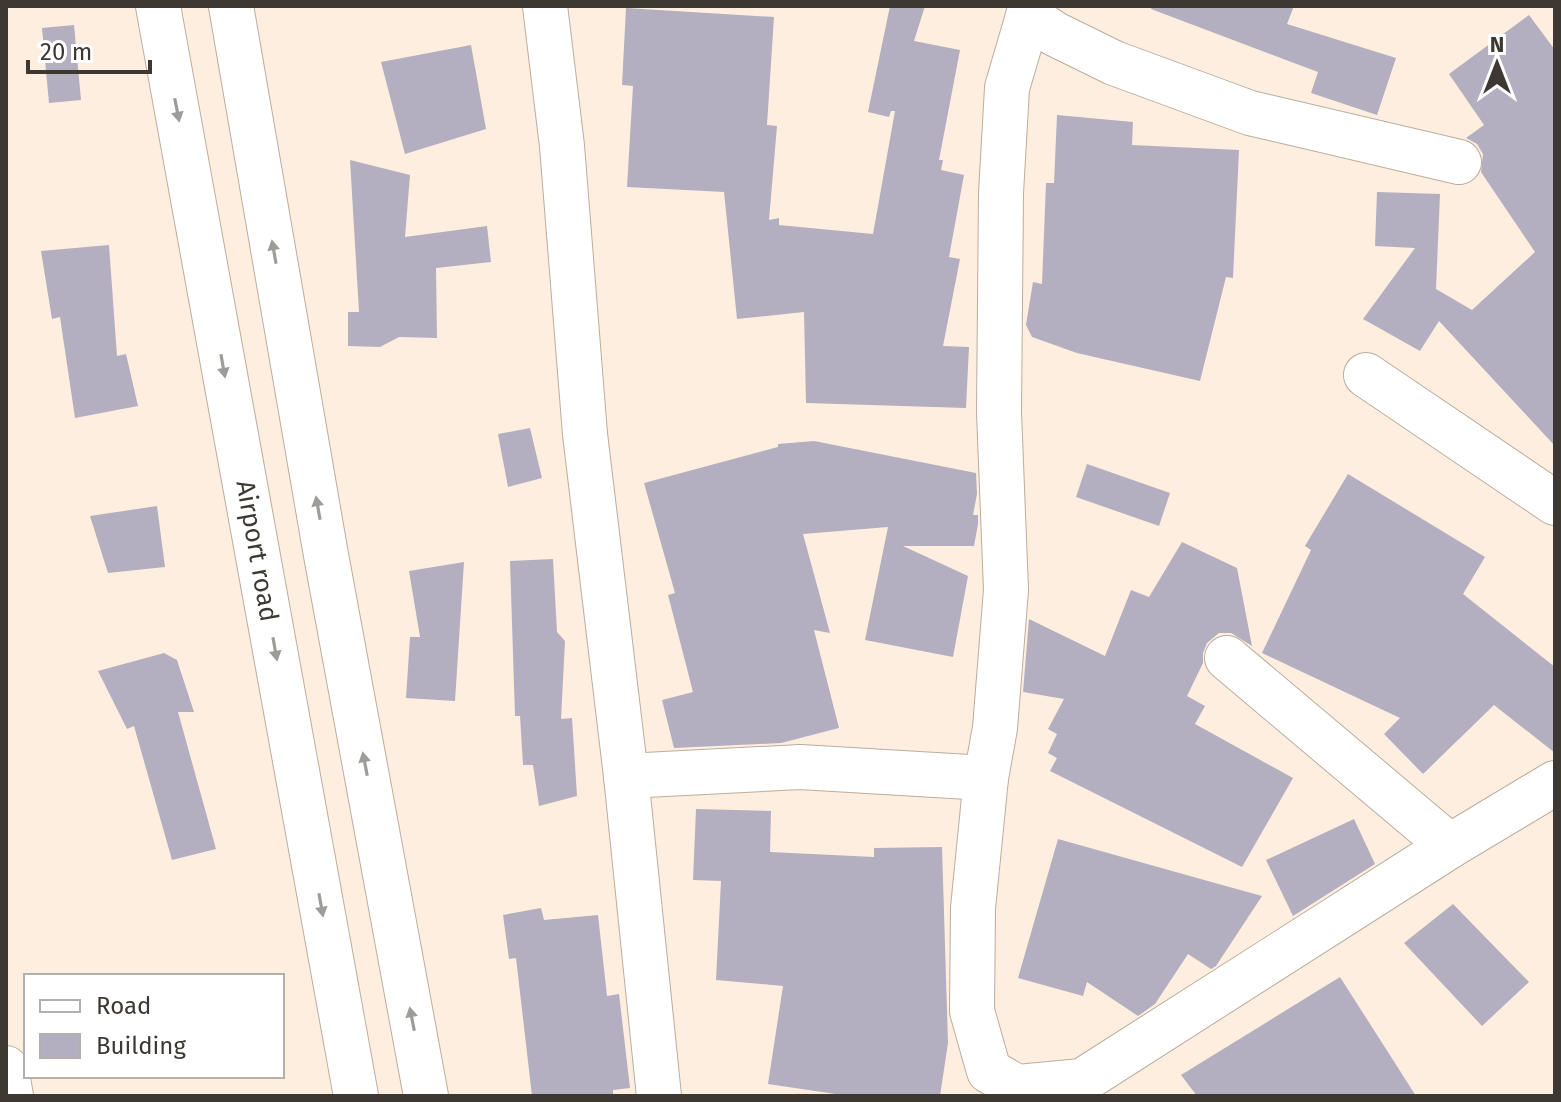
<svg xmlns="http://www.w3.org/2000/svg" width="1561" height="1102" viewBox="0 0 1561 1102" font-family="'Fira Sans',sans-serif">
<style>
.building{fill:#b4afc0}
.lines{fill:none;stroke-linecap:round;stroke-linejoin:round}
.street-casing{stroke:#bbad9f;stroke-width:46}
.secondary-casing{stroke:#bbad9f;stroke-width:46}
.street{stroke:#fff;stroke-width:44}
.secondary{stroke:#fff;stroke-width:44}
.oneway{fill:#9e9c98}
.labels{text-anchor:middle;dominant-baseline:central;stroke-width:6;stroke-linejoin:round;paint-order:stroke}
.street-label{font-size:26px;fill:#3e3832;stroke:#fff}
</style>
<rect width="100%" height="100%" fill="#fdeedf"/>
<!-- building -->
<g class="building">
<path d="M 890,6 L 925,6 L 914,41 L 960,50 L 939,160 L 943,160 L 941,170 L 964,175 L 949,257 L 960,259 L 943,346 L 969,347 L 966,408 L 806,403 L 804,312 L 737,319 L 724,192 L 627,187 L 633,86 L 622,85 L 626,8 L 774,17 L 767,125 L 777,126 L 769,220 L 779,218 L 779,225 L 873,234 L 895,111 L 891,111 L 889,117 L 868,112 Z"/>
<path d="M 1152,6 L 1294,6 L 1287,24 L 1396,58 L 1377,115 L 1311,93 L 1318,72 L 1151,9 Z"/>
<path d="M 1529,15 L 1555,50 L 1555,446 L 1439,321 L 1420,351 L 1363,319 L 1415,248 L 1375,246 L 1377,192 L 1440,194 L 1436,289 L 1472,310 L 1535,252 L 1481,172 L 1483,154 L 1477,144 L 1466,138 L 1484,125 L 1449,74 Z"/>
<path d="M 74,25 L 81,100 L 49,103 L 42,28 Z"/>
<path d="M 471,45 L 486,129 L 405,154 L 381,62 Z"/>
<path d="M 1057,115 L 1133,122 L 1132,145 L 1239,150 L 1233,278 L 1226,277 L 1200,381 L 1077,353 L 1032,337 L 1026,325 L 1033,282 L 1042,284 L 1046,183 L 1054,183 Z"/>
<path d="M 350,160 L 410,175 L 405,237 L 487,226 L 491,262 L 436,268 L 437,338 L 399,337 L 380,347 L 348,346 L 348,312 L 359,312 Z"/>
<path d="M 109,245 L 117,356 L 126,354 L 138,406 L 75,418 L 60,317 L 52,319 L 41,251 Z"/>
<path d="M 530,428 L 542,478 L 508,487 L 498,434 Z"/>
<path d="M 814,441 L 976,473 L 977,494 L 973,515 L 978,515 L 978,524 L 974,546 L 903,546 L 968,576 L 953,657 L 865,640 L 888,527 L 803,534 L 830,633 L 814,630 L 839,728 L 781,743 L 674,748 L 662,700 L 693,692 L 668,595 L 675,593 L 644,483 L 778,447 L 778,444 Z"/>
<path d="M 1087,464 L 1170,493 L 1159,526 L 1076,497 Z"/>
<path d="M 1348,474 L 1485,557 L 1463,594 L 1555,667 L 1555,753 L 1494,705 L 1423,774 L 1384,734 L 1400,718 L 1262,653 L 1311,550 L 1305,546 Z"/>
<path d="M 157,506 L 165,567 L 108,573 L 90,516 Z"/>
<path d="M 1182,542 L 1237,568 L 1252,646 L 1231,633 L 1219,633 L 1207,643 L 1203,653 L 1203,663 L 1187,696 L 1205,706 L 1195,724 L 1293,778 L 1242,867 L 1050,771 L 1057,758 L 1048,753 L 1057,734 L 1048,729 L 1064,699 L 1023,692 L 1029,619 L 1105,656 L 1131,590 L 1149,597 Z"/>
<path d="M 553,559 L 557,632 L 565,641 L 561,719 L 572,718 L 577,796 L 539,806 L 533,765 L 523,765 L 520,716 L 515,716 L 510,561 Z"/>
<path d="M 464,562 L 455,701 L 406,698 L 410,637 L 420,637 L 409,571 Z"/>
<path d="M 164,653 L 177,660 L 194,712 L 178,712 L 216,849 L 172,860 L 134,726 L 127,729 L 98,671 Z"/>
<path d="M 696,809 L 771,811 L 770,852 L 874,857 L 874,848 L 942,847 L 948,1043 L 940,1096 L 849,1096 L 768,1084 L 783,986 L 716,980 L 721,881 L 693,880 Z"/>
<path d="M 1354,819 L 1375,864 L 1293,916 L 1266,860 Z"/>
<path d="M 1058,839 L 1215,883 L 1262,896 L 1216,966 L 1211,969 L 1188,954 L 1155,1004 L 1138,1016 L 1087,982 L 1083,996 L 1018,978 Z"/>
<path d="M 1453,904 L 1529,982 L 1482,1026 L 1404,943 Z"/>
<path d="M 541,908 L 544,920 L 598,915 L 607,996 L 619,994 L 630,1088 L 613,1090 L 613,1096 L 532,1096 L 516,958 L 509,959 L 503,915 Z"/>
<path d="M 1340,977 L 1416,1096 L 1197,1096 L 1181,1075 Z"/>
</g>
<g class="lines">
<defs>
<g id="street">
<path d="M 545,6 L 562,146 L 585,434 L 626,776 L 659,1096"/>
<path d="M 1031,6 L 1007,88 L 1001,193 L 999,412 L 1006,590 L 995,728 L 986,778 L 973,908 L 972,1011 L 989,1071 L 1017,1087 L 1082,1081 L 1450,846 L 1555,783"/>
<path d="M 1028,16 L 1055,34 L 1114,63 L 1250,113 L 1459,162"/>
<path d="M 1366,375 L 1555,503"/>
<path d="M 1227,658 L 1450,846"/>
<path d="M 626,776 L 800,767 L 986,778"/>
<path d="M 6,1068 L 11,1096"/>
</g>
<g id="secondary">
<path d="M 158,6 L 356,1096"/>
<path d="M 231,6 L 326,555 L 426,1096"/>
</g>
</defs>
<!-- street casing -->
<use href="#street" class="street-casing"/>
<!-- secondary casing -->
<use href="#secondary" class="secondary-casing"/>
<!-- street -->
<use href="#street" class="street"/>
<!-- secondary -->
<use href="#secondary" class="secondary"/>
</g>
<!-- one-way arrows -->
<defs><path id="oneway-solid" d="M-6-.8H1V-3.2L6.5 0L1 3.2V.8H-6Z" transform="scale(2)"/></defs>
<g class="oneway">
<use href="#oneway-solid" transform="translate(177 110) rotate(79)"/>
<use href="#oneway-solid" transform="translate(274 252) rotate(-100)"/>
<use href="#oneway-solid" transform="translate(223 366) rotate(80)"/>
<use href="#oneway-solid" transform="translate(318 508) rotate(-100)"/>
<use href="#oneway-solid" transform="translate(275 649) rotate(80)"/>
<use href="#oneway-solid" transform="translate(365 764) rotate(-101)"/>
<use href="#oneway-solid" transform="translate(321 905) rotate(80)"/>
<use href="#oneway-solid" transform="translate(412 1019) rotate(-101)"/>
</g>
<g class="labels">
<!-- street labels -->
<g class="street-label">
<text transform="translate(257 551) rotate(80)">Airport road</text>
</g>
</g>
<!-- border -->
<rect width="1561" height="1102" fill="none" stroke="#3e3832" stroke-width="16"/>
<!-- legend -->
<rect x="24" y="974" width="260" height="104" fill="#ffffff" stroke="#b2afad" stroke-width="2"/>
<rect x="40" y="1000" width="40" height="12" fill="#ffffff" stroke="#b2afad" stroke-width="2"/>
<text x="96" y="1014" font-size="24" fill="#3e3832">Road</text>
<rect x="40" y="1034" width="40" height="24" fill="#b4afc0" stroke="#b2afad" stroke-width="2"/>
<text x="96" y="1054" font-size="24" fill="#3e3832">Building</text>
<!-- north arrow -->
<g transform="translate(1497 64)" stroke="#ffffff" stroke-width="6" paint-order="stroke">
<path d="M0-6L14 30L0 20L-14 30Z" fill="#3e3832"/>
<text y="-12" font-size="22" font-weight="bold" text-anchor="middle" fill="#3e3832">N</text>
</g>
<!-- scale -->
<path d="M28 60v12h122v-12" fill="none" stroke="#3e3832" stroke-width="4"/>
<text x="40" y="60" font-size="24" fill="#3e3832" stroke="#ffffff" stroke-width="6" paint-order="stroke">20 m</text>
</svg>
